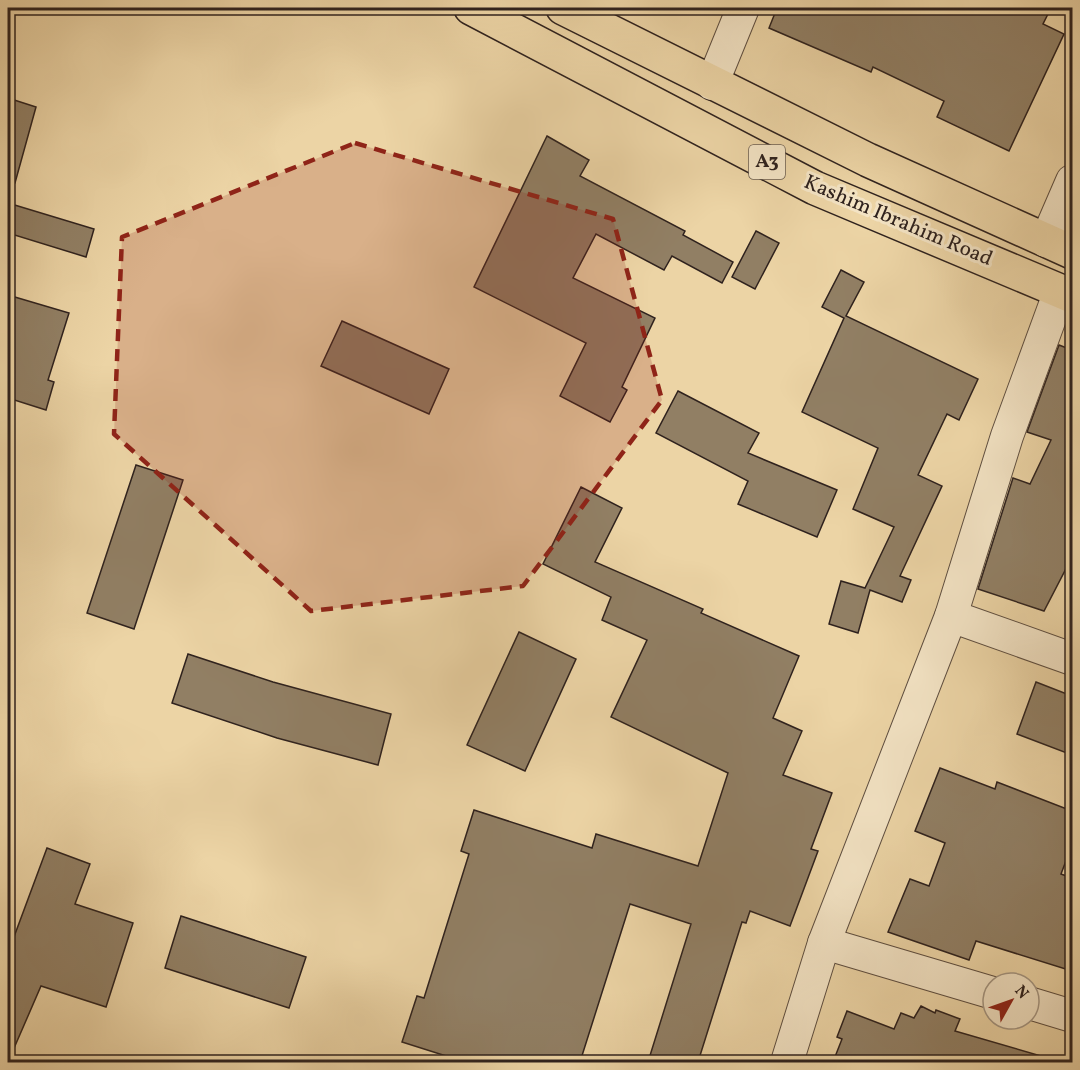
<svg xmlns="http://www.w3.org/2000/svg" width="1080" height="1070" viewBox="0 0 1080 1070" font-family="Vollkorn,serif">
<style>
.building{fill:#917f64;stroke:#2f221e;stroke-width:1.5}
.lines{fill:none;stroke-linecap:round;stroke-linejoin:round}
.minor-casing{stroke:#5e4e40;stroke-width:34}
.highway-casing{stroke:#2f221e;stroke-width:36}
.minor{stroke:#f3e3c4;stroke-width:32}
.highway{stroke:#ecd4a5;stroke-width:33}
.marked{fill:#8f2418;fill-opacity:0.2;stroke:#8f2418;stroke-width:4.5;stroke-dasharray:12 8;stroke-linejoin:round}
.labels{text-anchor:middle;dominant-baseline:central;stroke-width:6;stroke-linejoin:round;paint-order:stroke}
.shield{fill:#f3e3c4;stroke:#6a5c50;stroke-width:1.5}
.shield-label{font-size:20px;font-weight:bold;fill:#2f221e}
.street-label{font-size:21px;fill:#2f221e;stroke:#f3e3c4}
</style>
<rect width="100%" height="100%" fill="#ecd4a5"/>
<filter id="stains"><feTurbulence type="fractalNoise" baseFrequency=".00333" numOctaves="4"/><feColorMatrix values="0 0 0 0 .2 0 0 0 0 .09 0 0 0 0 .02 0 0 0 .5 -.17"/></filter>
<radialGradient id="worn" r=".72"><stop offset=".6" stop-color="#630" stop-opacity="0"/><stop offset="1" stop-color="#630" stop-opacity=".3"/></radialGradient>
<!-- building -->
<g class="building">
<path d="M 777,8 L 1051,8 L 1043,24 L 1064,34 L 1009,151 L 937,117 L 944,101 L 873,67 L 871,72 L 769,28 Z"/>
<path d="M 8,98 L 36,107 L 15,183 L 8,182 Z"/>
<path d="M 547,136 L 589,160 L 580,176 L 685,231 L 683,235 L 733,262 L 722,283 L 672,256 L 664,270 L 596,234 L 573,278 L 655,318 L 622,387 L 627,390 L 610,422 L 560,396 L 586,343 L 474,287 Z"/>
<path d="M 8,203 L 94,229 L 86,257 L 8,233 Z"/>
<path d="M 756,231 L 779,243 L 755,289 L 732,277 Z"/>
<path d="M 841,270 L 864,282 L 846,316 L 978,379 L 959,420 L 947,414 L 918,475 L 942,486 L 900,576 L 911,580 L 902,602 L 870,590 L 858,633 L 829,624 L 841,581 L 865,588 L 894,527 L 853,509 L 878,448 L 802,412 L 844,318 L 822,307 Z"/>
<path d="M 8,295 L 69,313 L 48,380 L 54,382 L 46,410 L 8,398 Z"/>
<path d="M 342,321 L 449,369 L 429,414 L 321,366 Z"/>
<path d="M 1059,345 L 1072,350 L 1072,557 L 1044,611 L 978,589 L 1013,478 L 1030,484 L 1051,440 L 1027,432 Z"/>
<path d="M 678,391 L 759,433 L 748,453 L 837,490 L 817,537 L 738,504 L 748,481 L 656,433 Z"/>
<path d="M 136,465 L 183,480 L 134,629 L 87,613 Z"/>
<path d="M 581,487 L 622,508 L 595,562 L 703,609 L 701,613 L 799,656 L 773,718 L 802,731 L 783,775 L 832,793 L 811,849 L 818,851 L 790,926 L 750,911 L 746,923 L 742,922 L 698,1062 L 648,1062 L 691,924 L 630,904 L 580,1062 L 465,1062 L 402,1042 L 417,996 L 424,998 L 469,854 L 461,851 L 474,810 L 592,848 L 596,834 L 698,866 L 728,773 L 611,717 L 647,640 L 602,620 L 611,597 L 543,564 Z"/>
<path d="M 519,632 L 576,659 L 525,771 L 467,745 Z"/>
<path d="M 188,654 L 273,682 L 391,714 L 378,765 L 277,738 L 172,703 Z"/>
<path d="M 1036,682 L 1072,696 L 1072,755 L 1017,734 Z"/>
<path d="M 940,768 L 995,789 L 997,782 L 1072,811 L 1072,845 L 1061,874 L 1072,878 L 1072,971 L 976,941 L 969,960 L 888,932 L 910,879 L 929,886 L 945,843 L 915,831 Z"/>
<path d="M 47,848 L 90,864 L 75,904 L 133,923 L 106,1007 L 41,986 L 8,1062 L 8,953 Z"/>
<path d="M 181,916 L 306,957 L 289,1008 L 165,968 Z"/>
<path d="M 921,1006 L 935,1013 L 936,1010 L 960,1019 L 955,1031 L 1041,1056 L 1040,1062 L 833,1062 L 842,1039 L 837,1037 L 847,1011 L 894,1029 L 901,1013 L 914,1018 Z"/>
</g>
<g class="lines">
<defs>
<g id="minor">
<path d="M 712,84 L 743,8"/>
<path d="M 1046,241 L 1072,181"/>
<path d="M 951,616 L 1072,659"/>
<path d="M 824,943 L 993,993"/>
<path d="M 1029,1003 L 1072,1016"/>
<path d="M 787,1062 L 824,943 L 951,616 L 1007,436 L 1060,291"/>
</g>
<g id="highway">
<path d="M 471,8 L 815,188 L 1072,296"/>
<path d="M 563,8 L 868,160 L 1072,252"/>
</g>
</defs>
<!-- minor casing -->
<use href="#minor" class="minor-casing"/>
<!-- highway casing -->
<use href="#highway" class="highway-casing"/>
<!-- minor -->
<use href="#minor" class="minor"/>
<!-- highway -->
<use href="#highway" class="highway"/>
</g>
<!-- marked area -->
<path class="marked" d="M 355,143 L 613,219 L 662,400 L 523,586 L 311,611 L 114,434 L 122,237 Z"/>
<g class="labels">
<!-- shield labels -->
<rect class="shield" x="749" y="145" width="36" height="34" rx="4.5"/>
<g class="shield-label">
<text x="767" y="162">A3</text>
</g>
<!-- street labels -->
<g class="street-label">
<text transform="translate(898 221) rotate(23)">Kashim Ibrahim Road</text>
</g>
</g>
<!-- margin -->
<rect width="1080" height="1070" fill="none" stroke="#ecd4a5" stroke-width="30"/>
<rect x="9" y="9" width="1062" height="1052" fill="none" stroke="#2f221e" stroke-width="3"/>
<rect x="15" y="15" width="1050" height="1040" fill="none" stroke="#2f221e" stroke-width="1.5"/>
<!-- north arrow -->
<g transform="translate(1011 1001) rotate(50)"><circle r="28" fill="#f3e3c4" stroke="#a59682" stroke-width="1.5"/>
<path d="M0-4.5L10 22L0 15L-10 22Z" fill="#8f2418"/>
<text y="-9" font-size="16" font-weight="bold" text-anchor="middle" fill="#2f221e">N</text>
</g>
<rect width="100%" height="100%" filter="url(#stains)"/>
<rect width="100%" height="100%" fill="url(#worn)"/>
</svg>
